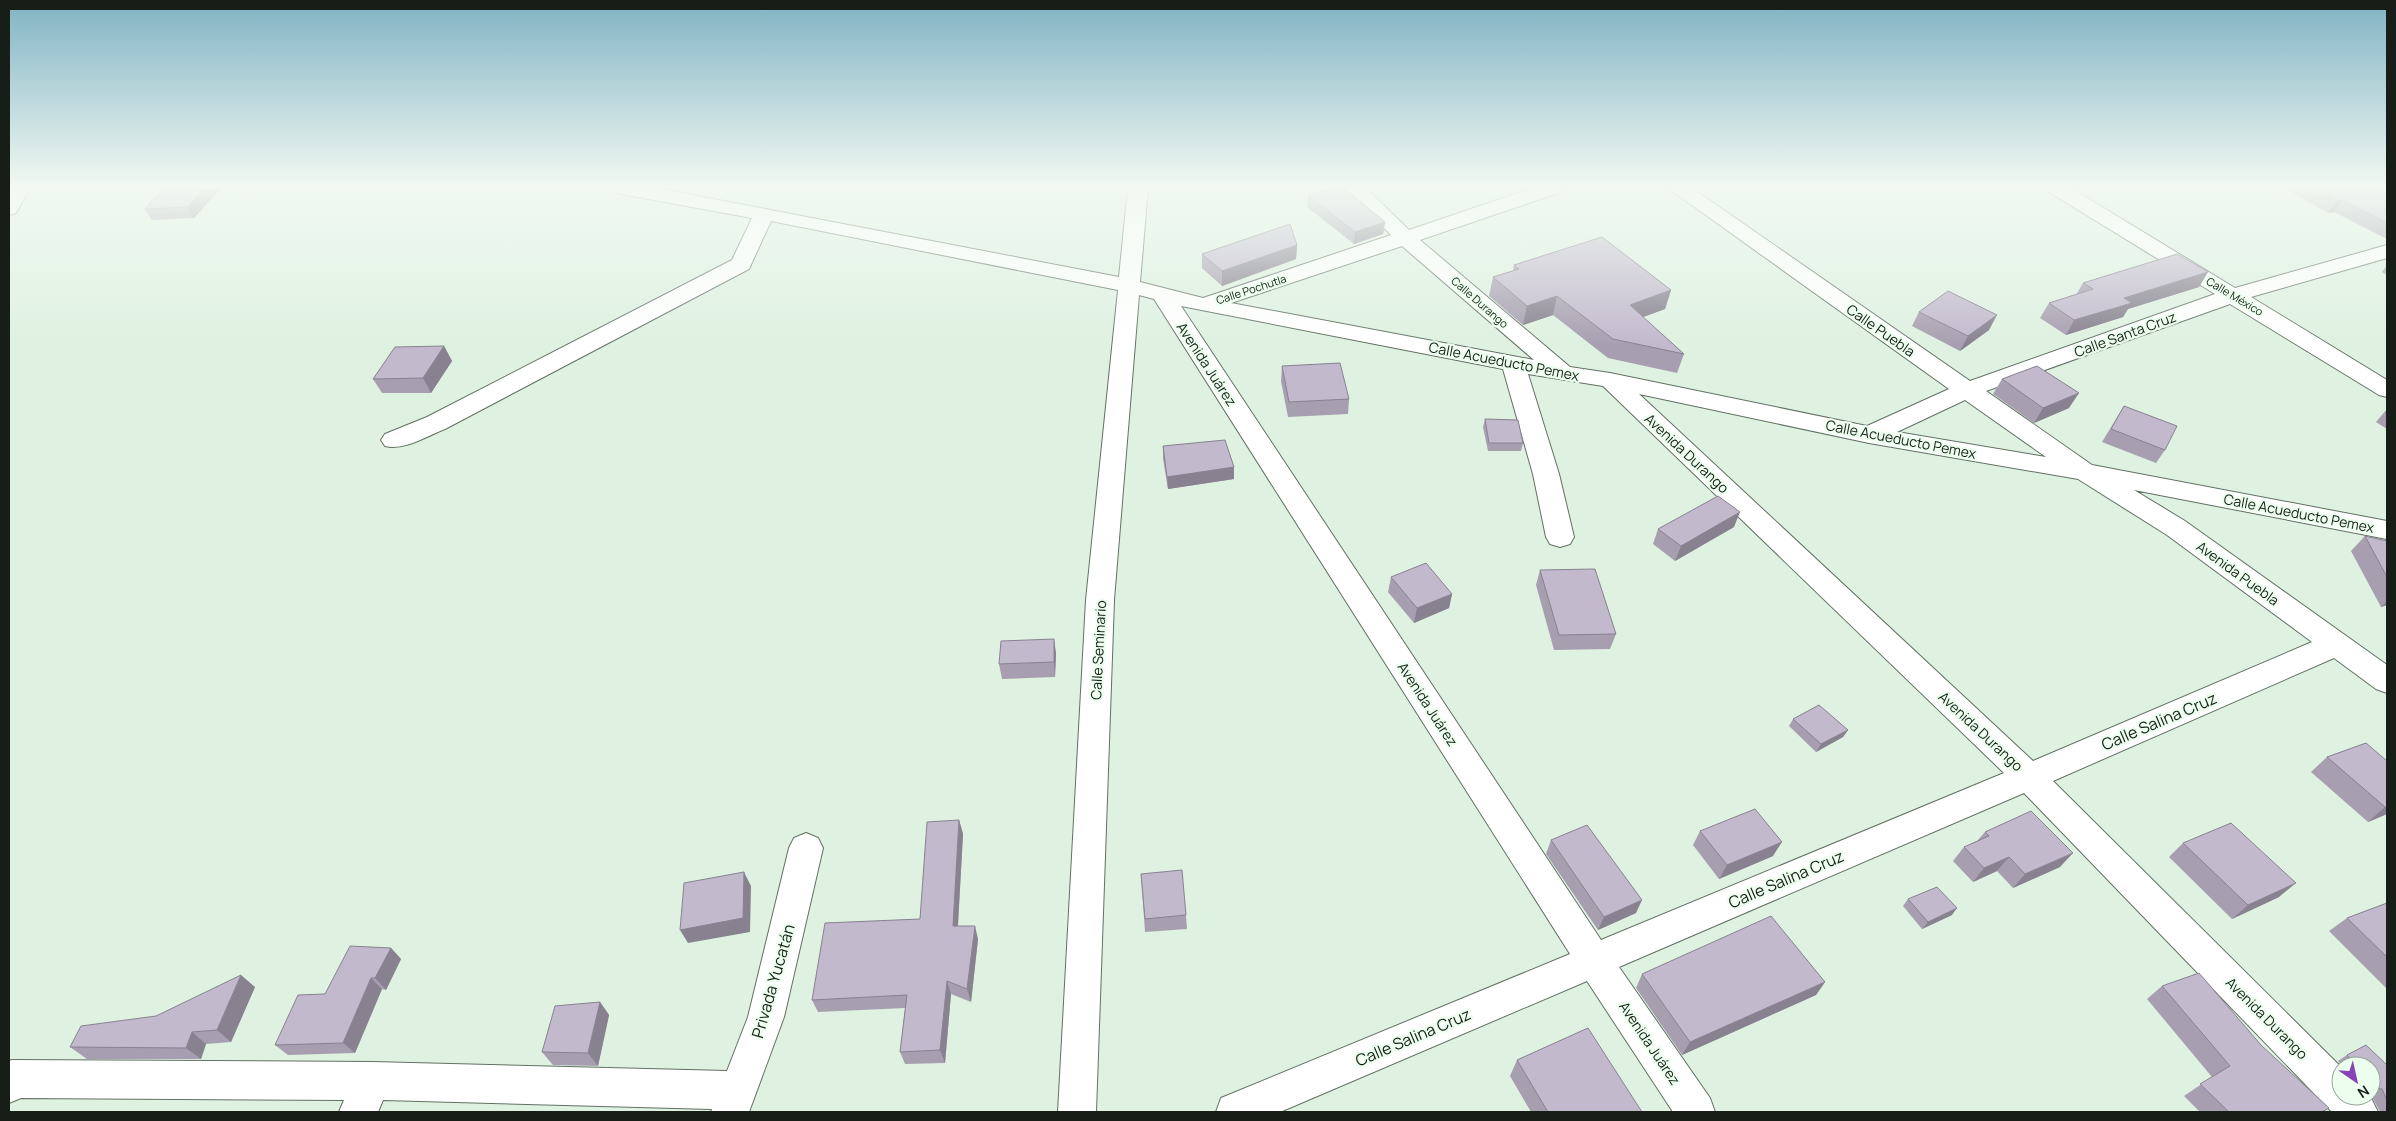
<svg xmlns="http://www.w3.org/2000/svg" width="2396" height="1121" viewBox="0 0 2396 1121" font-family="Manrope,sans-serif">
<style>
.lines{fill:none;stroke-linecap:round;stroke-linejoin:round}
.minor-casing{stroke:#617163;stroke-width:2}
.minor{fill:#fff;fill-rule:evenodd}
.wall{fill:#a79fb0}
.shaded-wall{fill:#888290}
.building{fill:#c2b9cd;stroke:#888290}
.labels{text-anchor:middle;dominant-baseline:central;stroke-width:4.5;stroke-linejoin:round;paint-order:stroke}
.far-street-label{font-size:11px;fill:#171e18;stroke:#ecffee}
.street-label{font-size:14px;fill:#171e18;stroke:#ecffee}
.near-street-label{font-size:16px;fill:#171e18;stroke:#ecffee}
</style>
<rect width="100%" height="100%" fill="#dff1e1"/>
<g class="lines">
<defs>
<g id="minor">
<path d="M 10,188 L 30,188 L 16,213 L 9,215 Z"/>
<path d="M 611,188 L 656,188 L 1119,277 L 1128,188 L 1148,188 L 1140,282 L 1203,298 L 1391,235 L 1344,188 L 1366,188 L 1409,230 L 1533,188 L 1564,188 L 1561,192 L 1420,240 L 1570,367 L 1610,373 L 1867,426 L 1949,389 L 1668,188 L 1692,188 L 1970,381 L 2215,294 L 2049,192 L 2046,188 L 2071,188 L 2235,288 L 2387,245 L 2387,258 L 2251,297 L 2387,380 L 2387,397 L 2379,395 L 2230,304 L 1986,391 L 2092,465 L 2387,521 L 2387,539 L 2134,490 L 2185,521 L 2387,665 L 2387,693 L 2376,689 L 2334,658 L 2053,781 L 2341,1067 L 2341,1096 L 2370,1096 L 2378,1112 L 2332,1112 L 2024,793 L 1619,967 L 1710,1098 L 1715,1112 L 1673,1112 L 1587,981 L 1280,1112 L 1216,1112 L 1221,1098 L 1570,954 L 1154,299 L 1139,295 L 1114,600 L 1096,1112 L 1058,1112 L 1086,600 L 1118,290 L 771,221 L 749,269 L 445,429 C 427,436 404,451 385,446 L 381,440 L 385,434 L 427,417 L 732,260 L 752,218 L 621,194 L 614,192 ZM 1402,246 L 1534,360 L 1231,303 ZM 1181,306 L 1503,369 L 1533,474 L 1546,537 L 1550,544 L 1560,547 L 1570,544 L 1574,537 L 1559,474 L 1528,374 L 1603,386 L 2004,773 L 1601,940 ZM 1639,394 L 1869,443 L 2078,479 L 2167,535 L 2312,642 L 2033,761 ZM 1965,400 L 2046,457 L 1897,432 Z"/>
<path d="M 806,833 L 818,838 L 823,848 L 784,1017 L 749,1112 L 711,1112 L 712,1109 L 383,1100 L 378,1112 L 339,1112 L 344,1100 L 21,1098 L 9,1103 L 9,1061 L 12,1060 L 372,1062 L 727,1071 L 748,1017 L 789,848 L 794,838 Z"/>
</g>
</defs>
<!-- minor casing -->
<use href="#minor" class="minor-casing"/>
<!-- minor -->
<use href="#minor" class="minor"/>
</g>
<!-- wall -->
<g class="wall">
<path d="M 221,188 L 194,218 L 152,220 L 145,209 Z"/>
<path d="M 2284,188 L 2387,188 L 2387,239 L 2334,212 L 2328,213 Z"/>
<path d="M 1308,195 L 1385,222 L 1383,234 L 1354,244 L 1307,207 Z"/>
<path d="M 1297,245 L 1296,259 L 1222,286 L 1202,268 L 1202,254 Z"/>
<path d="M 1514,265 L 1671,290 L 1665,309 L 1643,317 L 1684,354 L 1677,373 L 1608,358 L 1553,315 L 1523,325 L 1489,296 L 1493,277 L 1513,271 Z"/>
<path d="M 2387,265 L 2387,275 L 2382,272 Z"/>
<path d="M 2208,272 L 2199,287 L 2128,309 L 2123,317 L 2066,335 L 2040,318 L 2049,303 L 2076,295 L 2083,283 Z"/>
<path d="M 1919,312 L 1989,330 L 1960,351 L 1912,326 Z"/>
<path d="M 444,346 L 452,361 L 431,393 L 382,393 L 373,379 Z"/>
<path d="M 1282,366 L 1349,399 L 1348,414 L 1288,417 L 1281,381 Z"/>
<path d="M 2002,379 L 2069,408 L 2034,423 L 1993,394 Z"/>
<path d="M 2124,406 L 2165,450 L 2156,463 L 2102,442 Z"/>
<path d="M 2387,409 L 2387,429 L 2376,422 Z"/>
<path d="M 1485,419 L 1523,443 L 1521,451 L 1488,451 L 1483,427 Z"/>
<path d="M 1163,446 L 1234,467 L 1234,479 L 1168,489 L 1163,459 Z"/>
<path d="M 1734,527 L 1675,561 L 1653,544 L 1658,529 Z"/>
<path d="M 2365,536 L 2387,541 L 2387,605 L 2381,607 L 2351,551 Z"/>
<path d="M 1540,570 L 1616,634 L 1610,649 L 1554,650 L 1536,585 Z"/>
<path d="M 1391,577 L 1452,594 L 1449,608 L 1414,623 L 1388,592 Z"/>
<path d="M 1054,639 L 1056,654 L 1055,677 L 1002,679 L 999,664 Z"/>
<path d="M 1793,719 L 1848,730 L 1843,737 L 1816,752 L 1789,726 Z"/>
<path d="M 2366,743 L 2387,814 L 2368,822 L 2311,772 L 2327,757 Z"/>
<path d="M 959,820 L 963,834 L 958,926 L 978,939 L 971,1002 L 951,994 L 945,1063 L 905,1064 L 900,1052 L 905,1008 L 818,1012 L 812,1000 L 920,919 Z"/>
<path d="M 1700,831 L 1773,856 L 1719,879 L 1693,845 Z"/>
<path d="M 1985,832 L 2060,867 L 2013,888 L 1997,871 L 1973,882 L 1953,861 L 1964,847 L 1977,841 Z"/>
<path d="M 1551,840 L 1636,913 L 1598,930 L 1546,854 Z"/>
<path d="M 2183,843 L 2279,897 L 2232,919 L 2169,857 Z"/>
<path d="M 1141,874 L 1186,915 L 1187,929 L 1145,932 Z"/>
<path d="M 1908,899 L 1952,915 L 1922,929 L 1903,906 Z"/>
<path d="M 2387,903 L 2387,989 L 2329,931 L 2347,918 Z"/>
<path d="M 391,948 L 401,959 L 386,990 L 382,989 L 355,1053 L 288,1055 L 275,1045 L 325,994 Z"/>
<path d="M 1642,974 L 1825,982 L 1816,995 L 1682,1055 L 1636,988 Z"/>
<path d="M 2162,986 L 2261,1045 L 2322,1112 L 2200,1112 L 2184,1096 L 2212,1077 L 2147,999 Z"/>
<path d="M 255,987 L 231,1042 L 206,1044 L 201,1059 L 87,1059 L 70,1047 L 156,1016 Z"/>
<path d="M 600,1002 L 609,1015 L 598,1066 L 553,1065 L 542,1052 Z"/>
<path d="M 2347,1055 L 2387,1065 L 2387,1112 L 2381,1112 L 2379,1110 L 2371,1095 L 2371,1066 L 2342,1066 L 2338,1061 Z"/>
<path d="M 1517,1060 L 1642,1112 L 1531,1112 L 1510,1076 Z"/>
</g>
<!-- shaded-wall -->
<g class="shaded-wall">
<path d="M 205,188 L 221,188 L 194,218 L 187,207 Z"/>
<path d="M 2343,200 L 2334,212 L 2328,213 L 2337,201 Z"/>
<path d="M 1385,222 L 1383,234 L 1354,244 L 1355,232 Z"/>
<path d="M 1297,245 L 1296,259 L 1222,286 L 1222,271 Z"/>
<path d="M 2208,272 L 2199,287 L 2128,309 L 2123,317 L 2066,335 L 2074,320 L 2124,298 Z"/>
<path d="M 1671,290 L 1665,309 L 1624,324 L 1630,305 Z"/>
<path d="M 1557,296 L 1553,315 L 1523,325 L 1527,306 Z"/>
<path d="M 1997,315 L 1989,330 L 1960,351 L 1968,336 Z"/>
<path d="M 444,346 L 452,361 L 431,393 L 423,378 Z"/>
<path d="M 2079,393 L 2069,408 L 2034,423 L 2043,408 Z"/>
<path d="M 1234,467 L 1234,479 L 1168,489 L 1167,477 Z"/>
<path d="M 1740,512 L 1734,527 L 1675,561 L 1681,546 Z"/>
<path d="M 1452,594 L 1449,608 L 1414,623 L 1417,608 Z"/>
<path d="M 2387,601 L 2387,605 L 2381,607 Z"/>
<path d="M 1054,639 L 1056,654 L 1055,677 L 1054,662 Z"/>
<path d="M 1848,730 L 1843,737 L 1816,752 L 1821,744 Z"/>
<path d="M 2385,807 L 2387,807 L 2387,814 L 2368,822 Z"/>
<path d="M 959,820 L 963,834 L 957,940 L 953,926 Z"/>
<path d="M 1782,842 L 1773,856 L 1719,879 L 1727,865 Z"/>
<path d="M 2073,853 L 2060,867 L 2013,888 L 2025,874 Z"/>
<path d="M 2009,857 L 1997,871 L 1973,882 L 1984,868 Z"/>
<path d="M 744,872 L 751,886 L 750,932 L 688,943 L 680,930 Z"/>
<path d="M 2296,883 L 2279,897 L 2232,919 L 2248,905 Z"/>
<path d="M 1642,900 L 1636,913 L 1598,930 L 1604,917 Z"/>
<path d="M 1957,908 L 1952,915 L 1922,929 L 1928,922 Z"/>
<path d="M 975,926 L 978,939 L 971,1002 L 967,989 Z"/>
<path d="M 391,948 L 401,959 L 386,990 L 375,978 Z"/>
<path d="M 241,975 L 255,987 L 231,1042 L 217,1030 Z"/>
<path d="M 371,978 L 382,989 L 355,1053 L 343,1043 Z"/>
<path d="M 947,981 L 951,994 L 945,1063 L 940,1050 Z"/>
<path d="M 1825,982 L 1816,995 L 1682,1055 L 1690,1042 Z"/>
<path d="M 600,1002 L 609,1015 L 598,1066 L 588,1053 Z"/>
<path d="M 192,1032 L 206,1044 L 201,1059 L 186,1048 Z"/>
</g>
<!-- building -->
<g class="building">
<path d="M 164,188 L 205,188 L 187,207 L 145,209 Z"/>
<path d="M 1331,188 L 1344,188 L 1385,222 L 1355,232 L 1308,195 Z"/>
<path d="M 2313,188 L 2387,188 L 2387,223 L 2343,200 L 2337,201 Z"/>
<path d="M 1290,224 L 1297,245 L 1222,271 L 1202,254 Z"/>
<path d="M 1602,237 L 1671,290 L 1630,305 L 1684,354 L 1613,339 L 1557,296 L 1527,306 L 1493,277 L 1519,269 L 1514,265 Z"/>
<path d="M 2177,254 L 2208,272 L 2124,298 L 2132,303 L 2074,320 L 2049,303 L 2093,289 L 2083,283 Z"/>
<path d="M 1948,291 L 1997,315 L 1968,336 L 1919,312 Z"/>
<path d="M 444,346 L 423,378 L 373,379 L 395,347 Z"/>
<path d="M 1340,363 L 1349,399 L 1289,402 L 1282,366 Z"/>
<path d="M 2037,366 L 2079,393 L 2043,408 L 2002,379 Z"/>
<path d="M 2124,406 L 2177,426 L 2165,450 L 2111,429 Z"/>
<path d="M 1485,419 L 1518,420 L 1523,443 L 1489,443 Z"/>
<path d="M 1225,440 L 1234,467 L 1167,477 L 1163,446 Z"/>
<path d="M 1718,496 L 1740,512 L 1681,546 L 1658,529 Z"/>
<path d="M 2365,536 L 2387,541 L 2387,577 Z"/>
<path d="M 1426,563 L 1452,594 L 1417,608 L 1391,577 Z"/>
<path d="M 1595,569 L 1616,634 L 1559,635 L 1540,570 Z"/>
<path d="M 1054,639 L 1054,662 L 999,664 L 1001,641 Z"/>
<path d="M 1819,705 L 1848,730 L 1821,744 L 1793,719 Z"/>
<path d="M 2366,743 L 2387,761 L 2387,807 L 2385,807 L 2327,757 Z"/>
<path d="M 1755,809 L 1782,842 L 1727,865 L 1700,831 Z"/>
<path d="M 2031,811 L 2073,853 L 2025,874 L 2009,857 L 1984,868 L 1964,847 L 1989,836 L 1985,832 Z"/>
<path d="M 959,820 L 953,926 L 975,926 L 967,989 L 947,981 L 940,1050 L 900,1052 L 907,995 L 812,1000 L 825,923 L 920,919 L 927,822 Z"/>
<path d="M 2231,823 L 2296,883 L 2248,905 L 2183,843 Z"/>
<path d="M 1587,825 L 1642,900 L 1604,917 L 1551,840 Z"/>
<path d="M 1182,870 L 1186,915 L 1145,919 L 1141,874 Z"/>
<path d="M 744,872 L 743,918 L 680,930 L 684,883 Z"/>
<path d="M 1937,887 L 1957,908 L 1928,922 L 1908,899 Z"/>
<path d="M 2387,903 L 2387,957 L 2347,918 Z"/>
<path d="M 1771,916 L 1825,982 L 1690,1042 L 1642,974 Z"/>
<path d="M 350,946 L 391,948 L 375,978 L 371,978 L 343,1043 L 275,1045 L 298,995 L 325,994 Z"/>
<path d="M 2199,973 L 2261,1045 L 2329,1108 L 2322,1112 L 2229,1112 L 2200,1084 L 2230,1066 L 2162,986 Z"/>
<path d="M 241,975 L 217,1030 L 192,1032 L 186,1048 L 70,1047 L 81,1026 L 156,1016 Z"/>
<path d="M 600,1002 L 588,1053 L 542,1052 L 555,1006 Z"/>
<path d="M 1588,1028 L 1642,1112 L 1548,1112 L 1517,1060 Z"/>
<path d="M 2366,1045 L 2387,1065 L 2387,1100 L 2382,1089 L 2373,1088 L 2371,1086 L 2371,1066 L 2352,1066 L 2352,1061 L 2347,1055 Z"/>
</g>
<!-- sky -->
<linearGradient id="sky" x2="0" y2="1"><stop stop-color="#80b3c3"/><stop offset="0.54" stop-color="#f1f9f2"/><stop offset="1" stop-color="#f1f9f2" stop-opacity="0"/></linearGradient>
<rect width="2396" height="345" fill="url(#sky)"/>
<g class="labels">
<!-- far-street labels -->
<g class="far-street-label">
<text transform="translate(1251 289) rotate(-18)">Calle Pochutla</text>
<text transform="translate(2235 296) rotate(31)">Calle México</text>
<text transform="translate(1480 302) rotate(41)">Calle Durango</text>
</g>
<!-- street labels -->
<g class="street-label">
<text transform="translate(1881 330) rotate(35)">Calle Puebla</text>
<text transform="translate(2125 334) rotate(-20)">Calle Santa Cruz</text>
<text transform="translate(1504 361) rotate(11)">Calle Acueducto Pemex</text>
<text transform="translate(1207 364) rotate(57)">Avenida Juárez</text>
<text transform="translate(1901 439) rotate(11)">Calle Acueducto Pemex</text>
<text transform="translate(1687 453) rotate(43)">Avenida Durango</text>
<text transform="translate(2299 513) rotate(11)">Calle Acueducto Pemex</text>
<text transform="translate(2238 573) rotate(36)">Avenida Puebla</text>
<text transform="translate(1098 650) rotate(-87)">Calle Seminario</text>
<text transform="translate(1428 704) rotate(57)">Avenida Juárez</text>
<text transform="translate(1981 731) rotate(43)">Avenida Durango</text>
<text transform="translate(2267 1018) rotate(45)">Avenida Durango</text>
<text transform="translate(1650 1043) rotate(56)">Avenida Juárez</text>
</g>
<!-- near-street labels -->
<g class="near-street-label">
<text transform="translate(2159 721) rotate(-23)">Calle Salina Cruz</text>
<text transform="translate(1786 879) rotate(-23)">Calle Salina Cruz</text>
<text transform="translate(773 981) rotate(-74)">Privada Yucatán</text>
<text transform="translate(1413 1037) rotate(-23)">Calle Salina Cruz</text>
</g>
</g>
<!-- border -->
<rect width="2396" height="1121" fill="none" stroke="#171e18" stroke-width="20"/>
<!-- north arrow -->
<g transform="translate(2356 1081) rotate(146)"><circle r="24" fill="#ecffee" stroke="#97a598"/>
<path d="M0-4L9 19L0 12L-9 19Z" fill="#8744b9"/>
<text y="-8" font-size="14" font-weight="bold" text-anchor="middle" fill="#171e18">N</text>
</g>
</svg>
